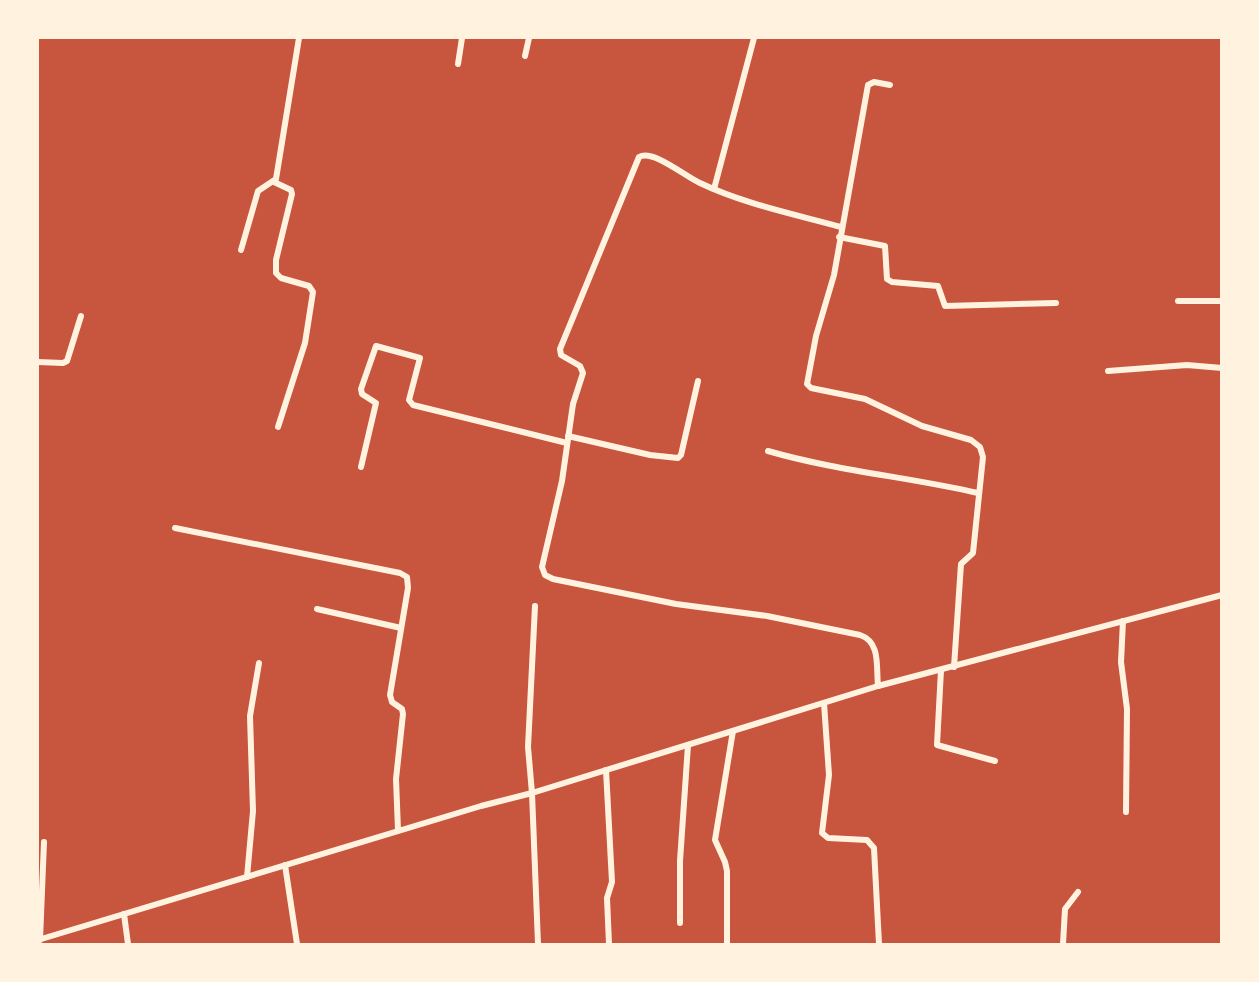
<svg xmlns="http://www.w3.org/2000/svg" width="1259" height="982" viewBox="0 0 1259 982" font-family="'DejaVu Sans',sans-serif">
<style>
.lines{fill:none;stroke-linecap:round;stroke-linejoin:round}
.minor{stroke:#fff3e0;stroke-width:6}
</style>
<rect width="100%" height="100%" fill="#c8553d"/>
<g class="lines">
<!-- minor -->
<g class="minor">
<path d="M 525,56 L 529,38"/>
<path d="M 458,64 L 462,38"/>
<path d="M 890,85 L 874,82 L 868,85 L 834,275 L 816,336 L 807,384 L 811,388 L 865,399 L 922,426 L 971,440 L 980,447 L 983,457 L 973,553 L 961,564 L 954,667"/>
<path d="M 274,182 L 291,190 L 292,194 L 276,260 L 276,273 L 281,278 L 309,286 L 313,292 L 305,343 L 278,427"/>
<path d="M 714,189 L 754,38"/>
<path d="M 841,227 C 794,214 744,204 700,183 C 686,177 653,149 639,157 L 560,349 L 561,355 L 580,366 L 583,373 L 573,404 L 562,481 L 542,567 L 545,575 L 553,579 L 676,604 L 767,616 L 860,635 C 881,642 876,667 878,686"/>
<path d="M 839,237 L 885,246 L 887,279 L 892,282 L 938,286 L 945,306 L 1056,303"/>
<path d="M 241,250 L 258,191 L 276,179 L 299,38"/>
<path d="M 1178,301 L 1222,301"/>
<path d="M 38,362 L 63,363 L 67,361 L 81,316"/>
<path d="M 1108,371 L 1187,365 L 1222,368"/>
<path d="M 568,436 L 650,455 L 678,458 L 681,455 L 698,381"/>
<path d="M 768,451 C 837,471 909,477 978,493"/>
<path d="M 361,467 L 376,403 L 362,394 L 361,389 L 376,346 L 420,358 L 409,400 L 413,405 L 567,443"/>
<path d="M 175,528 L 400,573 L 407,577 L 408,588 L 390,695 L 392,702 L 402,709 L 403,714 L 396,779 L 398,830"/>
<path d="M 535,606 L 528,747 L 532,793 L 538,944"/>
<path d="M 317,609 L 401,628"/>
<path d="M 1123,621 L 1121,662 L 1127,709 L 1126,812"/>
<path d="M 941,670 L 937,745 L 995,761"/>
<path d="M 824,703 L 829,775 L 822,833 L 828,838 L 867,840 L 874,848 L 879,944"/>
<path d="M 606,770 L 612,882 L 607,898 L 609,944"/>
<path d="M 285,865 L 297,944"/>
<path d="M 247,877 L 253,811 L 250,716 L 259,663"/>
<path d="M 124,914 L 128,944"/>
<path d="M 680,923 L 680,861 L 688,745"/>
<path d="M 38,940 L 481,806 L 532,793 L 878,686 L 1222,595"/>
<path d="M 40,940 L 44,842"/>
<path d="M 727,944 L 727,871 L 725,862 L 715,840 L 733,731"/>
<path d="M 1063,944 L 1065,909 L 1078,892"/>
</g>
</g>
<!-- border -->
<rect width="1259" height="982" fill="none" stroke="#fff3e0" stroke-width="78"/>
</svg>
